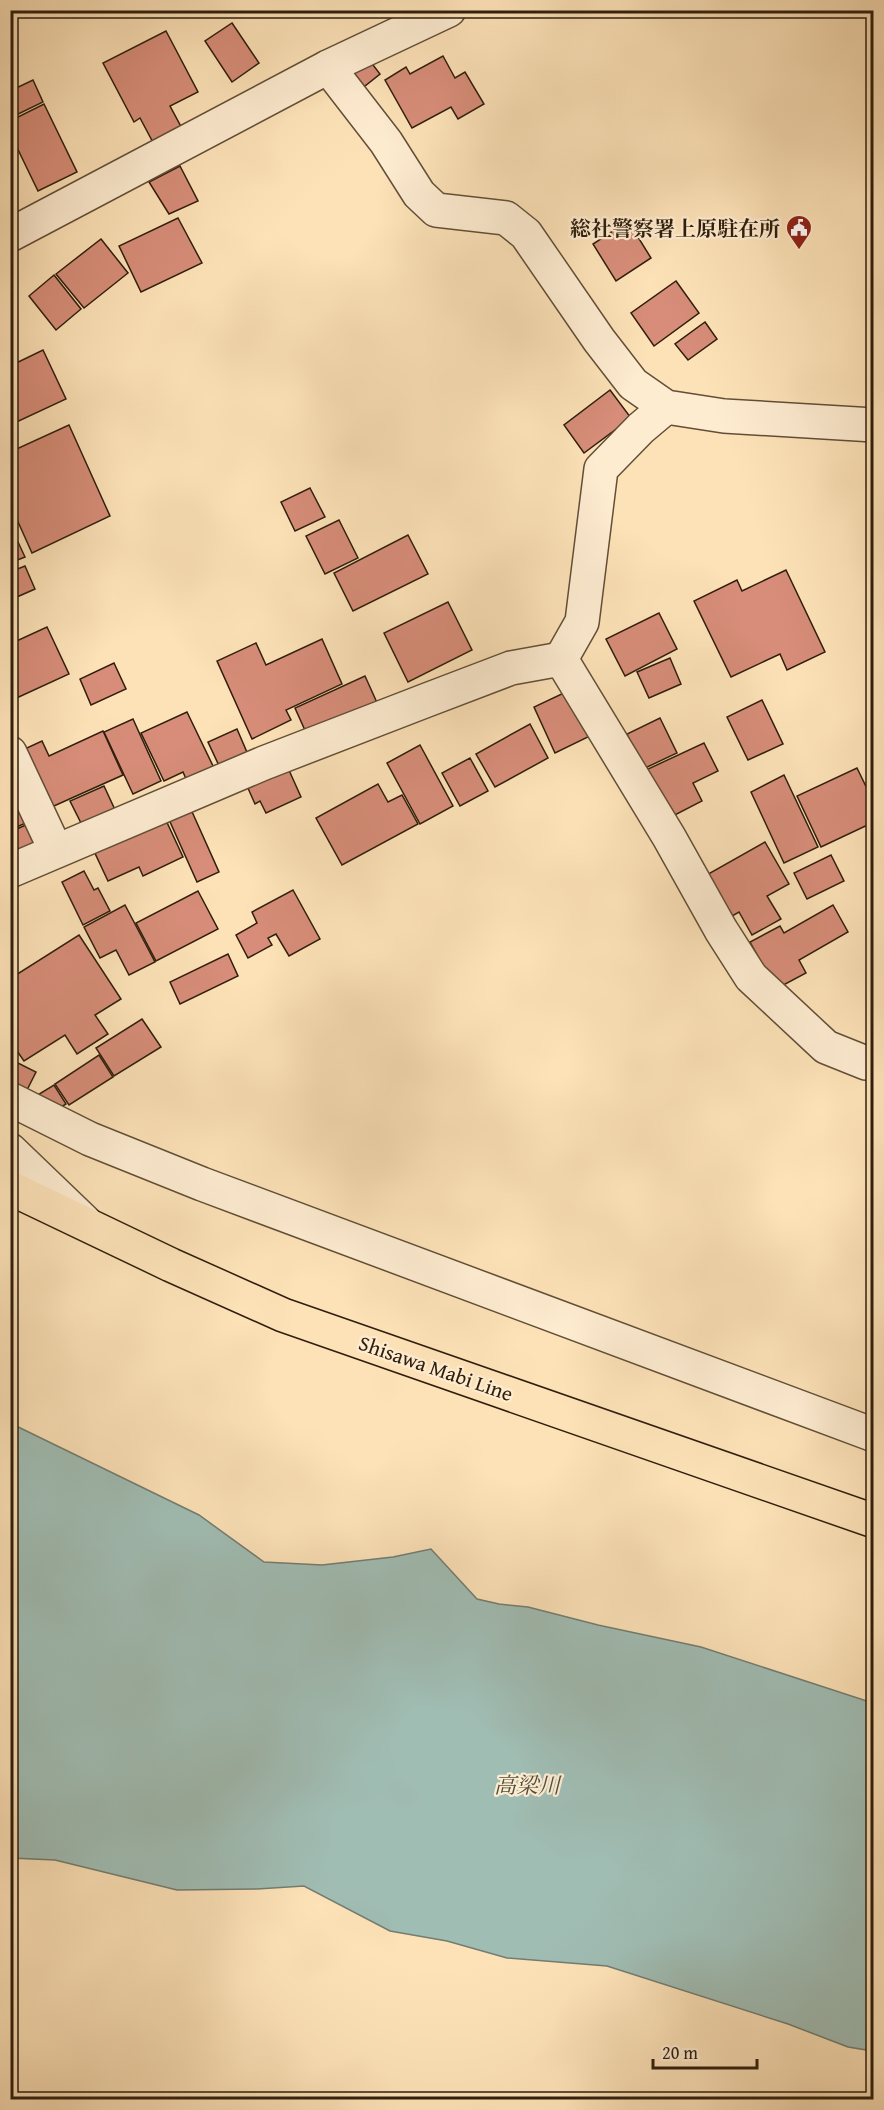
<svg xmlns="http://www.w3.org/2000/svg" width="884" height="2110" viewBox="0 0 884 2110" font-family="'Gentium Book Plus','Noto Serif JP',serif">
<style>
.water{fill:#a0bdb4;stroke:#737d71;stroke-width:1.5}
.building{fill:#d78d79;stroke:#2f1e0c;stroke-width:1.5}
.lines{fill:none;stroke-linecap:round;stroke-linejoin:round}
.minor-casing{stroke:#624f37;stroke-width:36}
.major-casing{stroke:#2f1e0c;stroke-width:36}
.minor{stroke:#feecd1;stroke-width:33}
.major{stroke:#fde2b8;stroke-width:33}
.labels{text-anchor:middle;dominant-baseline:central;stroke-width:4.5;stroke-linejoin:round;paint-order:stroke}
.poi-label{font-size:21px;font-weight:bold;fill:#2f1e0c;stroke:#feecd1;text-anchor:end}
.street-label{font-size:21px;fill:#2f1e0c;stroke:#feecd1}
.water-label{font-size:22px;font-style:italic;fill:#514e3e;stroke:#feecd1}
</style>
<rect width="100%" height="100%" fill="#fde2b8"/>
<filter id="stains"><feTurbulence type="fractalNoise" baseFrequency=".00333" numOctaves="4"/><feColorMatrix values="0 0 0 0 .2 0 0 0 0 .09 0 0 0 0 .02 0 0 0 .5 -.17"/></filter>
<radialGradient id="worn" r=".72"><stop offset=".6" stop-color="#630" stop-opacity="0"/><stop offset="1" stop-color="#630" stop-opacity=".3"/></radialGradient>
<!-- water -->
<path class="water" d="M 10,1423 L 199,1515 L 264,1562 L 322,1565 L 393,1557 L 431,1549 L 477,1599 L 499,1604 L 528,1607 L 598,1625 L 701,1647 L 873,1703 L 873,2051 L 848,2047 L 788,2024 L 607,1966 L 507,1958 L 447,1941 L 390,1931 L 304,1886 L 257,1889 L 177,1890 L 55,1860 L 11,1858 Z"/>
<!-- building -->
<g class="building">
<path d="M 232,23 L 259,63 L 232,82 L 205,41 Z"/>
<path d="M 166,31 L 198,92 L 170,106 L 185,134 L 156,148 L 140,118 L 134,122 L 103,63 Z"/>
<path d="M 443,56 L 455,78 L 465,72 L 484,104 L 458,119 L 451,107 L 412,128 L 385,80 L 406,67 L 410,74 Z"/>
<path d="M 370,61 L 380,74 L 360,90 L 350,77 Z"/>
<path d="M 33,80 L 43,102 L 10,118 L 10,91 Z"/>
<path d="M 44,104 L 77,172 L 38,191 L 10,133 L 10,121 Z"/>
<path d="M 180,166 L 198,201 L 169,214 L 149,182 Z"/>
<path d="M 178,218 L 202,263 L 141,292 L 119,246 Z"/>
<path d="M 628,221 L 651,258 L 616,281 L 593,244 Z"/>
<path d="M 101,239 L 128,273 L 84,308 L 56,274 Z"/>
<path d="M 54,275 L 81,309 L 56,330 L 29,296 Z"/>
<path d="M 676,281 L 699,313 L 654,346 L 631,313 Z"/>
<path d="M 705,322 L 717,339 L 688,360 L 675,344 Z"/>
<path d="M 43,350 L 66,399 L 10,425 L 10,366 Z"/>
<path d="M 610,390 L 631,418 L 584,453 L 564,425 Z"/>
<path d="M 69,425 L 110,516 L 32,553 L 10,504 L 10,452 Z"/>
<path d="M 310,488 L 325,517 L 295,531 L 281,502 Z"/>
<path d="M 339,520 L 358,558 L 325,574 L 306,536 Z"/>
<path d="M 408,535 L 428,574 L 353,611 L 334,573 Z"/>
<path d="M 18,542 L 25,557 L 10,563 L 10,546 Z"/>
<path d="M 25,566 L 35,589 L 10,600 L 10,572 Z"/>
<path d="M 786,570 L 825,652 L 787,670 L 780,654 L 731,677 L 694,601 L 737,580 L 742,591 Z"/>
<path d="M 448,602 L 472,650 L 408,682 L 384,633 Z"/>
<path d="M 659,613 L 677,649 L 625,676 L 606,639 Z"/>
<path d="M 47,627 L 69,674 L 10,701 L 10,644 Z"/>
<path d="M 322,639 L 342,684 L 286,710 L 291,720 L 252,739 L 217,661 L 256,643 L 266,665 Z"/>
<path d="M 670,658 L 681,684 L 649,698 L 637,672 Z"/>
<path d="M 114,663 L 126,689 L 91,705 L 80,679 Z"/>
<path d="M 365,676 L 378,705 L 308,737 L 295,708 Z"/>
<path d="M 568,691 L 590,736 L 555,753 L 534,707 Z"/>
<path d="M 762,700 L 783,744 L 748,760 L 727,717 Z"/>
<path d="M 187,712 L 214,768 L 187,781 L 183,772 L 164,781 L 141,733 Z"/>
<path d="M 660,718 L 677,753 L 643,769 L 627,734 Z"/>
<path d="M 133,719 L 161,781 L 133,794 L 104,732 Z"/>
<path d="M 530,724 L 548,758 L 495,787 L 476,754 Z"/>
<path d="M 237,729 L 249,757 L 221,770 L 208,742 Z"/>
<path d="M 103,731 L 123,775 L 45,810 L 18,752 L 42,741 L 49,756 Z"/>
<path d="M 704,743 L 718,771 L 693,783 L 702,801 L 669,818 L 646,770 Z"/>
<path d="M 420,745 L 453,806 L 420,824 L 387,763 Z"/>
<path d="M 470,758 L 488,791 L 460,806 L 442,773 Z"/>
<path d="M 288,768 L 301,797 L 266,813 L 260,801 L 255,804 L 247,786 Z"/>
<path d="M 857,768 L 874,803 L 874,822 L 821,847 L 797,796 Z"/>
<path d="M 784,775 L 818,847 L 784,863 L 751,792 Z"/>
<path d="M 378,784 L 388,802 L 402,795 L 418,824 L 342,865 L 316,818 Z"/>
<path d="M 10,785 L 28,822 L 10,830 Z"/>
<path d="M 104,786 L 116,812 L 83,827 L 70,801 Z"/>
<path d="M 189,805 L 219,872 L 197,882 L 167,815 Z"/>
<path d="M 164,816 L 183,857 L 143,876 L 139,867 L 108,881 L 93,849 Z"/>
<path d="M 28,824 L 38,847 L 10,859 L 10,832 Z"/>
<path d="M 765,842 L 789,884 L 767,896 L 781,919 L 752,935 L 739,912 L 727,919 L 703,877 Z"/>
<path d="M 831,855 L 844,881 L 807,899 L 794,873 Z"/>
<path d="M 84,871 L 94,890 L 98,888 L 110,911 L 83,925 L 62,882 Z"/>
<path d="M 293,890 L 320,939 L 289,956 L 276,934 L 268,938 L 272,945 L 248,958 L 236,935 L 257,923 L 252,912 Z"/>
<path d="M 198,891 L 218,929 L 156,961 L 136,923 Z"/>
<path d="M 125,905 L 155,962 L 129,975 L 116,950 L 100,958 L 84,927 Z"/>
<path d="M 833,905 L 848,932 L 799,960 L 806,973 L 776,989 L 750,942 L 780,926 L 784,933 Z"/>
<path d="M 79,935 L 121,999 L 95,1015 L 108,1034 L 77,1054 L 65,1035 L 24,1061 L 10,1041 L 10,967 L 16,975 Z"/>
<path d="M 228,954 L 238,976 L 180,1004 L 170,982 Z"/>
<path d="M 142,1019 L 161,1047 L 114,1076 L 96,1048 Z"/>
<path d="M 99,1055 L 113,1077 L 69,1105 L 55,1084 Z"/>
<path d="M 10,1059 L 36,1072 L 25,1094 L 10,1086 Z"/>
<path d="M 54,1085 L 66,1104 L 48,1115 L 36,1096 Z"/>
</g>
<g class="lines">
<defs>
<g id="minor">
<path d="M 328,67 L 386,142 L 419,194 L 436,210 L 506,218 L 526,234 L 599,340 L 633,384 L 666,407 L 724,416 L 874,425"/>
<path d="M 10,235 L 328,67 L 449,10"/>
<path d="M 561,659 L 582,622 L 601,469 L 641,428 L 666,407"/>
<path d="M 10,753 L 56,851"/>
<path d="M 10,871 L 264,763 L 427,700 L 511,668 L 561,659 L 669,837 L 721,930 L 751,977 L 826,1047 L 866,1063 L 874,1062"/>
<path d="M 10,1099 L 90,1139 L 202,1184 L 874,1435"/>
<path d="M 10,1150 L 85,1222"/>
</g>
<path id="major" d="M 10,1188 L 171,1265 L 283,1315 L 874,1521"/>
</defs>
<!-- minor casing -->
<use href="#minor" class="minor-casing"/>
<!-- major casing -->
<use href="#major" class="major-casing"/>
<!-- minor -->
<use href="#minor" class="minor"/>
<!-- major -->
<use href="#major" class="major"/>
</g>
<!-- icons -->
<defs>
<symbol id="civic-pin" viewBox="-11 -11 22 30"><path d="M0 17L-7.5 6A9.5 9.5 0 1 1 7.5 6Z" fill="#8f2418" stroke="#feecd1"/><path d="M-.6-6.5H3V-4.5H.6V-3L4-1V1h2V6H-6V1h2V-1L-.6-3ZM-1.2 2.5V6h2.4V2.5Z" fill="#fff"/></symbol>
</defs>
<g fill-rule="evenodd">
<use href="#civic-pin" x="784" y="213" width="30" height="40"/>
</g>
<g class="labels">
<!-- poi labels -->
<g class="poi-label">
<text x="780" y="228">総社警察署上原駐在所</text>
</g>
<!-- street labels -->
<g class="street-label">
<text transform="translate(436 1368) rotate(19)">Shisawa Mabi Line</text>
</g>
<!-- water labels -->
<g class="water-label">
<text x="527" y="1785">高梁川</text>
</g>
</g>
<!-- margin -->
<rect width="884" height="2110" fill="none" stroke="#fde2b8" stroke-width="36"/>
<rect x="12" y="12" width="860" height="2086" fill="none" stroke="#2f1e0c" stroke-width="3"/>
<rect x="18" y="18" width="848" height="2074" fill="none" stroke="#2f1e0c" stroke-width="1.5"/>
<!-- scale -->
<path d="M653 2059v9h104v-9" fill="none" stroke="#2f1e0c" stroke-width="3"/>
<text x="662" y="2059" font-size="18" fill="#2f1e0c" stroke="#feecd1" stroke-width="4.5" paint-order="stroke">20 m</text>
<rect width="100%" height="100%" filter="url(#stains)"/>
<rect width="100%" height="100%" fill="url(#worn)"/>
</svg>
